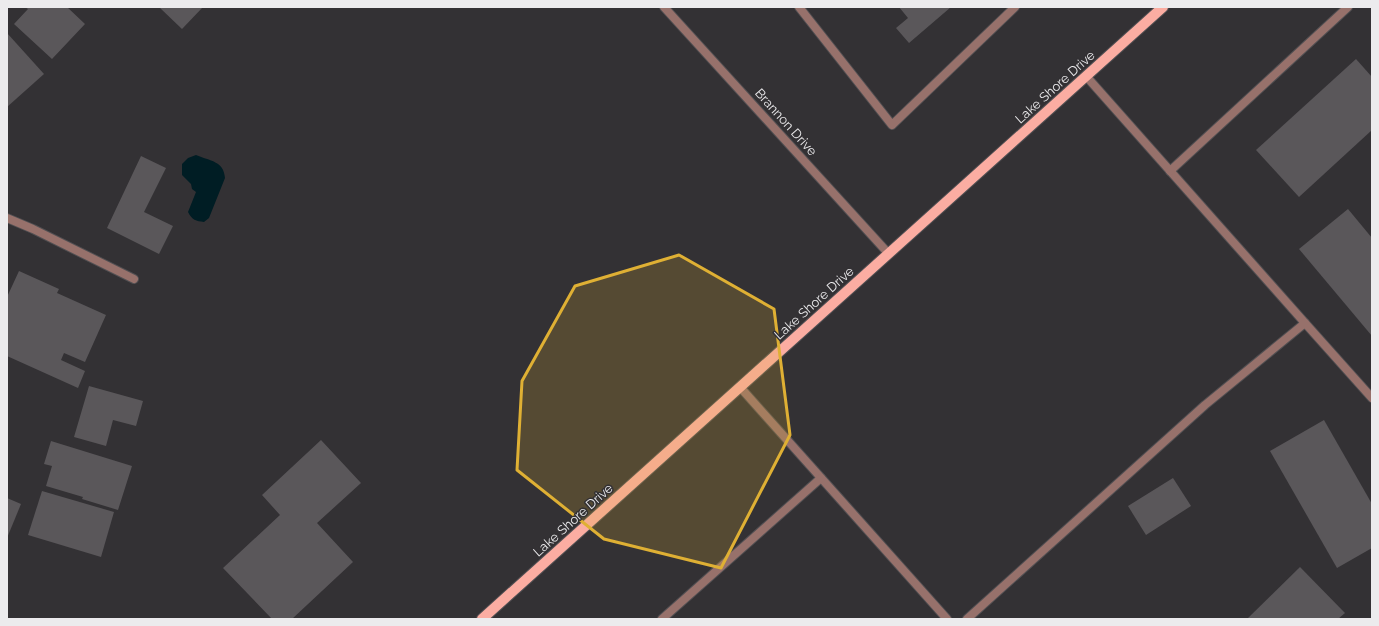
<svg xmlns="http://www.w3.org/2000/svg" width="1379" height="626" viewBox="0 0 1379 626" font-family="Raleway,sans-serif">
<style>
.water{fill:#001d24}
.building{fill:#5a575a}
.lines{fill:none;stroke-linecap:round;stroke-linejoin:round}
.service-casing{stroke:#514f52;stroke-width:10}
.minor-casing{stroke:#514f52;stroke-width:10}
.primary-casing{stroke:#514f52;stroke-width:12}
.service{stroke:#97716b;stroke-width:8}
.minor{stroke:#97716b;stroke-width:8}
.primary{stroke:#fbada2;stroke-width:10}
.marked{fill:#dfb034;fill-opacity:0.2;stroke:#dfb034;stroke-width:3;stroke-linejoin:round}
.labels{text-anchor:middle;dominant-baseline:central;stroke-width:3;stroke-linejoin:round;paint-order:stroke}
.street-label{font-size:13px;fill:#ecebed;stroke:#333134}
</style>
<rect width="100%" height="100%" fill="#333134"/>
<!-- water -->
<path class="water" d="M 196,155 C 210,161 224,161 225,178 L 209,218 L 204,222 C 196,221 192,220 188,212 L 196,192 L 192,189 L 191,184 L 182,175 L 182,164 L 188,158 Z"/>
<!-- building -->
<g class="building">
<path d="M 25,7 L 67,7 L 85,24 L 52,59 L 14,24 L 28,9 Z"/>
<path d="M 159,7 L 203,7 L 182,29 Z"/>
<path d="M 899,7 L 951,7 L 909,43 L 896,28 L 908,18 Z"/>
<path d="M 7,33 L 44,74 L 7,107 Z"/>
<path d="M 1356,59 L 1372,77 L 1372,130 L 1299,197 L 1256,150 Z"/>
<path d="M 141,156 L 166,168 L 144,212 L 173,226 L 159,254 L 107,228 Z"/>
<path d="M 1348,209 L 1372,238 L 1372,336 L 1299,249 Z"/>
<path d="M 19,271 L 59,289 L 57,293 L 106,315 L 85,362 L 64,353 L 61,360 L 85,371 L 78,388 L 7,356 L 7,297 Z"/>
<path d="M 89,386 L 143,401 L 136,426 L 113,420 L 106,446 L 74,437 Z"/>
<path d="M 1324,420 L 1372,504 L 1372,548 L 1337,568 L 1270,451 Z"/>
<path d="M 321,440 L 361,483 L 317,523 L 353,562 L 292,619 L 272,619 L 223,568 L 280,515 L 262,495 Z"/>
<path d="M 51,441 L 132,466 L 118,510 L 82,499 L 83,497 L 46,486 L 52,466 L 44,464 Z"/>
<path d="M 1173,478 L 1191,506 L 1146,535 L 1128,506 Z"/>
<path d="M 42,491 L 114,512 L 101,557 L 28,535 Z"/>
<path d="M 7,498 L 21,504 L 7,538 Z"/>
<path d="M 1300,567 L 1345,613 L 1338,619 L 1247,619 Z"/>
</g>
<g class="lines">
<defs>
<g id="service">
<path d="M 1086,76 L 1305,323"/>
<path d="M 1170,171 L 1348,7"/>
<path d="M 7,218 L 33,229 L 134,279"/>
<path d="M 740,387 L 947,619"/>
<path d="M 662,619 L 821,478"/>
<path d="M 967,619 L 1205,405 L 1305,323 L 1372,398"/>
</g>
<g id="minor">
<path d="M 664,7 L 888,253"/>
<path d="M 799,7 L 892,125 L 1015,7"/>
</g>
<path id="primary" d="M 482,619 L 1163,7"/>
</defs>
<!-- service casing -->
<use href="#service" class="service-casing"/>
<!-- minor casing -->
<use href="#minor" class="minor-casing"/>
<!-- primary casing -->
<use href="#primary" class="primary-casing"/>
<!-- service -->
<use href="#service" class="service"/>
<!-- minor -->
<use href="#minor" class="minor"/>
<!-- primary -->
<use href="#primary" class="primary"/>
</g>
<!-- marked area -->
<path class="marked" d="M 679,255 L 774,309 L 790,435 L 721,568 L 604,539 L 517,470 L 522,381 L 575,286 Z"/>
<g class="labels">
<!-- street labels -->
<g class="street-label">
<text transform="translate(1055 87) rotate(-42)">Lake Shore Drive</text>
<text transform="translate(786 122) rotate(48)">Brannon Drive</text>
<text transform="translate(814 303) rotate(-42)">Lake Shore Drive</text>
<text transform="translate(573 520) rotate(-42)">Lake Shore Drive</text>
</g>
</g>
<!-- border -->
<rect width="1379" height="626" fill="none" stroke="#ecebed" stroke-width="16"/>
</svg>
